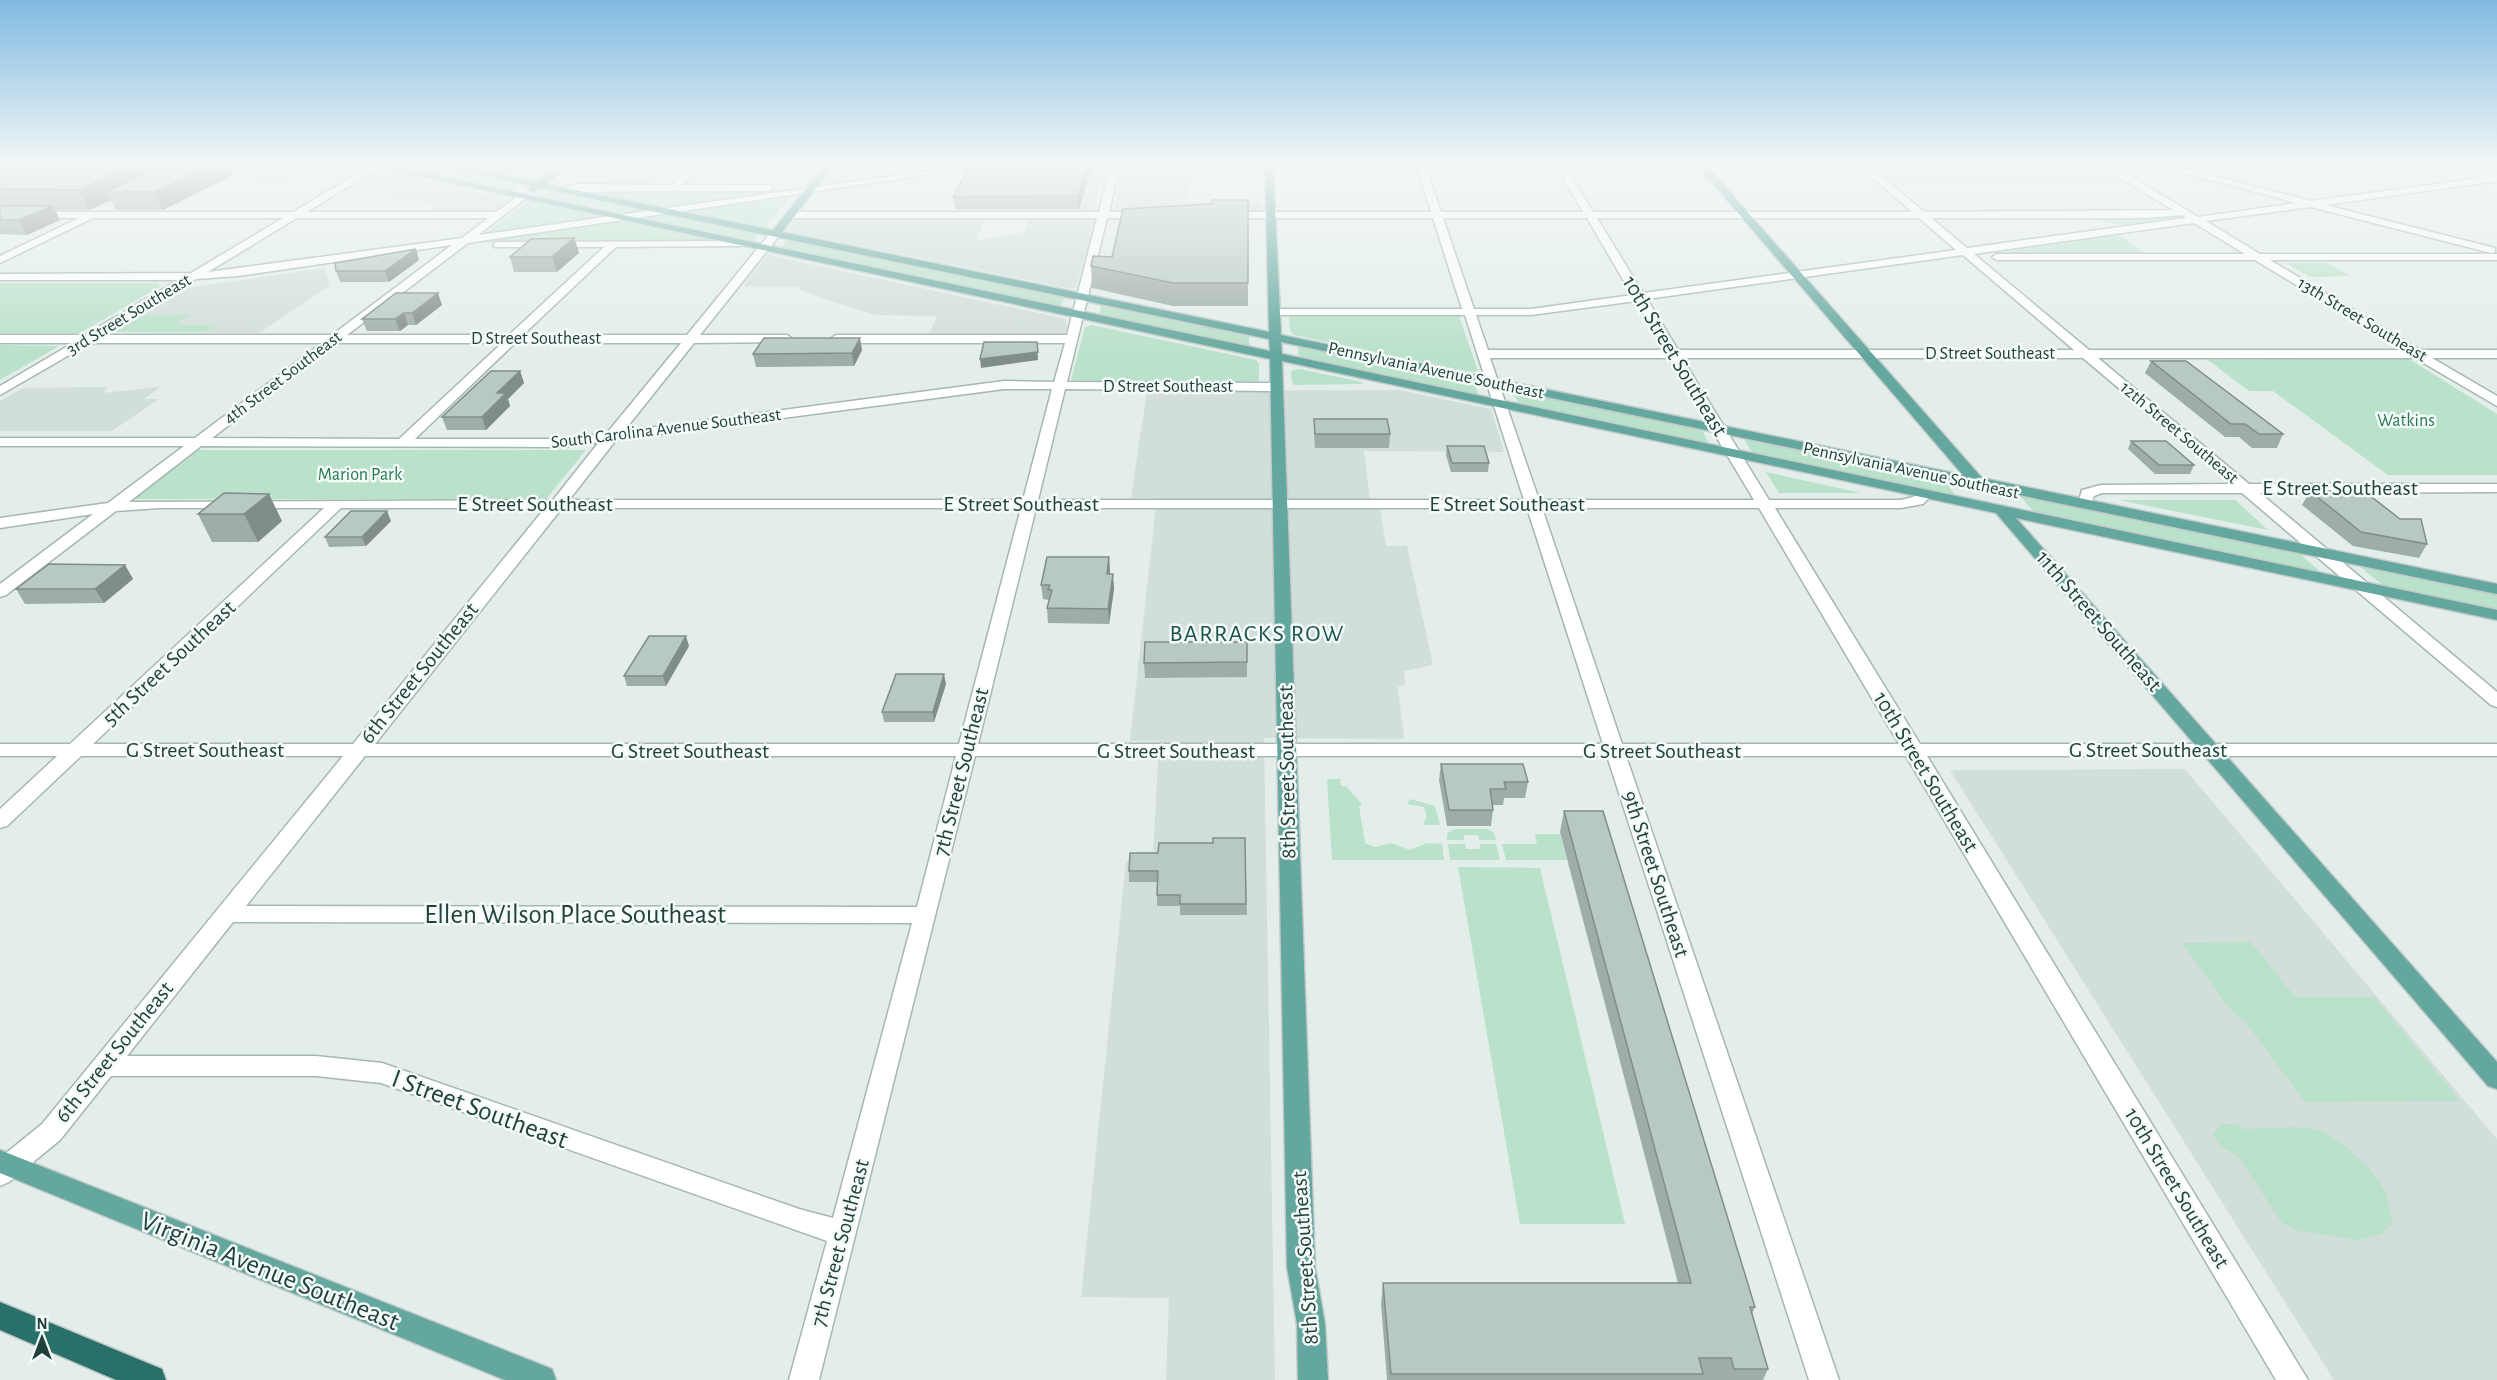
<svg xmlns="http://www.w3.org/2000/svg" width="2497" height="1380" viewBox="0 0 2497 1380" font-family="'Alegreya Sans',sans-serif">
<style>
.built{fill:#d1ded9}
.green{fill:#bae1c9}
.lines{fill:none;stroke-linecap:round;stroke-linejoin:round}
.minor-casing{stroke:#a5b7b2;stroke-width:3}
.major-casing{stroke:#c1cac8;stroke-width:3}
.highway-casing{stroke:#c1cac8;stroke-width:3}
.minor{fill:#fff;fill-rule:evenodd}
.major{fill:#64a79e;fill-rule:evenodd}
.highway{fill:#2a706a;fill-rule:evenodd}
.wall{fill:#9eada9}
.shaded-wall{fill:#818d89}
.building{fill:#b8c9c4;stroke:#818d89;stroke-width:1.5}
.labels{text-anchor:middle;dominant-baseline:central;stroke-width:5;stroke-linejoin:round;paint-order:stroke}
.far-street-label{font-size:18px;fill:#21413c;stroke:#f4faf8}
.far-park-label{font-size:18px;fill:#277c51;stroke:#f4faf8}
.street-label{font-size:22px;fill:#21413c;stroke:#f4faf8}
.neighbourhood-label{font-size:24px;letter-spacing:1.5px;fill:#1b554e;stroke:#f4faf8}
.near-street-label{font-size:27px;fill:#21413c;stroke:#f4faf8}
</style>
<rect width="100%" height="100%" fill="#e3eeea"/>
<!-- built -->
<g class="built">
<path d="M 202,164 L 344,164 L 365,169 L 352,177 L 248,181 L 258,174 L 231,173 L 238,169 L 194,169 Z"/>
<path d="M 461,164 L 557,164 L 539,177 L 529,179 Z"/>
<path d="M 1050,164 L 1106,164 L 1093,213 L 1030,212 Z"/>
<path d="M 1125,164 L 1191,164 L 1187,202 L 1262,202 L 1263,212 L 1114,212 Z"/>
<path d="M 381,172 L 507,199 L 509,200 L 491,212 L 428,212 L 440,204 L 389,198 L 381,193 L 340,192 L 371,174 Z"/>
<path d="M 809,217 L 985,217 L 976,241 L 1025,232 L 1030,217 L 1096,217 L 1076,288 L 1072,289 L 786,231 L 795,219 Z"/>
<path d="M 768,255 L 1066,319 L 1067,329 L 1064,335 L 928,336 L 937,316 L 876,315 L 830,301 L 798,289 L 799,287 L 743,286 Z"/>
<path d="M 325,268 L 330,285 L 259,333 L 115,332 L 188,288 Z"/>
<path d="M 109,387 L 102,393 L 160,387 L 144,399 L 159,399 L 112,431 L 0,431 L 0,401 L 23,388 Z"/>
<path d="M 1399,390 L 1491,409 L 1504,452 L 1364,451 L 1371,508 L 1380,508 L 1386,546 L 1407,546 L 1433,665 L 1404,671 L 1405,685 L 1398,687 L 1404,739 L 1264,738 L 1275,1380 L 1166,1380 L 1169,1298 L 1081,1297 L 1126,861 L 1153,860 L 1159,741 L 1130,741 L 1157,498 L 1131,498 L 1147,391 Z"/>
<path d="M 2185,769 L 2497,1139 L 2497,1380 L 2334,1380 L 1950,770 Z"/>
</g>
<!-- green -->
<g class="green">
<path d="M 395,164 L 419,164 L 521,185 L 512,192 L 391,166 Z"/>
<path d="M 540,191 L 795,191 L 752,243 L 475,242 Z"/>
<path d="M 2175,215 L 2183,218 L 2127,226 L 2086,218 L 2155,218 Z"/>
<path d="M 2120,235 L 2148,255 L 1994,253 L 1995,253 Z"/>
<path d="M 787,240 L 1064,298 L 1060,308 L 780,249 Z"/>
<path d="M 2286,263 L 2327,263 L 2351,276 L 2310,277 Z"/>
<path d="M 0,283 L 157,283 L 161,286 L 80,333 L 0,333 Z"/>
<path d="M 1101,305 L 1249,336 L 1249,347 L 1099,316 Z"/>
<path d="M 1298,314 L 1459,316 L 1478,371 L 1471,372 L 1294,335 L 1290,331 L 1289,317 Z"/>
<path d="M 143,315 L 190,315 L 178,322 L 179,325 L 216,325 L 205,332 L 115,332 Z"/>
<path d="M 1092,325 L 1256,360 L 1259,364 L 1259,381 L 1074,383 L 1071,380 L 1085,327 Z"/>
<path d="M 0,345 L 59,346 L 0,380 Z"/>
<path d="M 1298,346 L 1474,383 L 1479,396 L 1299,358 Z"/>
<path d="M 2409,359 L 2497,414 L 2497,475 L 2388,475 L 2273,391 L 2249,391 L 2208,360 Z"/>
<path d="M 1299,369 L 1362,382 L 1362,384 L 1295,385 L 1292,383 L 1291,371 Z"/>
<path d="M 1512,391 L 1702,430 L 1709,444 L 1519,404 Z"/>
<path d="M 1744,439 L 1944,480 L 1957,497 L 1753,454 Z"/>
<path d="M 197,450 L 586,450 L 546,499 L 134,499 Z"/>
<path d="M 1766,472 L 1861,493 L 1779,493 Z"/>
<path d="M 2020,496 L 2300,554 L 2324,575 L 2036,514 Z"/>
<path d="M 2119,500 L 2235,500 L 2268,530 Z"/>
<path d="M 2359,566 L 2497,595 L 2497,611 L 2385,587 Z"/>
<path d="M 1327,779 L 1340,779 L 1341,786 L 1346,786 L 1362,804 L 1359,806 L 1365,843 L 1375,847 L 1391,843 L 1410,850 L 1427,843 L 1442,844 L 1444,860 L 1332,860 Z"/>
<path d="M 1410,799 L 1435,806 L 1440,825 L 1423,825 L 1427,817 L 1424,807 L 1407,804 Z"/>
<path d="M 1454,829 L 1488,829 L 1494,833 L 1496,840 L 1479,840 L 1478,835 L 1464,835 L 1464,840 L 1447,840 L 1447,834 Z"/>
<path d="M 1535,834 L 1560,834 L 1567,860 L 1506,860 L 1502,844 L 1537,844 Z"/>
<path d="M 1448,844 L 1465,844 L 1466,849 L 1480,849 L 1480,844 L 1496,844 L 1500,860 L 1450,860 Z"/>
<path d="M 1458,867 L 1540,868 L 1625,1224 L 1520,1224 Z"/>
<path d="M 2251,942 L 2295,997 L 2374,997 L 2460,1101 L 2305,1102 L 2245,1021 L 2230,1009 L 2182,943 Z"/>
<path d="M 2220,1124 L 2236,1124 L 2243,1129 C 2263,1129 2294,1125 2313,1129 C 2335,1134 2369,1165 2381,1184 C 2388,1196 2390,1210 2392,1224 L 2382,1234 L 2359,1240 L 2298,1231 L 2282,1223 L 2237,1155 L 2221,1147 L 2213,1135 Z"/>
</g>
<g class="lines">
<defs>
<g id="minor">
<path d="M 374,164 L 385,164 L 307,212 L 496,212 L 519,195 L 525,195 L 525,199 L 478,235 L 975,164 L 999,164 L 468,243 L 347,335 L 509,335 L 604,247 L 494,247 L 494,243 L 498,242 L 744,241 L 744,245 L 740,246 L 616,247 L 523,335 L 687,335 L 771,232 L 779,232 L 779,236 L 700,335 L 787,335 L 793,339 L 791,342 L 694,343 L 624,431 L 1004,381 L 1054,382 L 1065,343 L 836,343 L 830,339 L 836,335 L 1067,335 L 1097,218 L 790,218 L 785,215 L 790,212 L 1099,212 L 1111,164 L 1120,164 L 1109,212 L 1145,212 L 1150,215 L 1145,218 L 1107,218 L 1067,382 L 1276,383 L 1282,387 L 1276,391 L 1065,389 L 1038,500 L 1524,500 L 1465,315 L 1275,315 L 1269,312 L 1275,309 L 1462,309 L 1433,218 L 1224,218 L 1219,215 L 1224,212 L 1431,212 L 1416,164 L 1425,164 L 1441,212 L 1583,212 L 1555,164 L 1564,164 L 1593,212 L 1912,212 L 1857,164 L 1867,164 L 1875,171 L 2110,171 L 2100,164 L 2111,164 L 2198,217 L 2296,203 L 2151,164 L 2166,164 L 2311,201 L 2480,178 L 2453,164 C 2468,164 2483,177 2497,175 L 2497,181 L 2325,205 L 2495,248 L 2495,252 L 2491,253 L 2311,207 L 2206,221 L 2260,254 L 2497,254 L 2497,260 L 2270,260 L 2420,350 L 2497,350 L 2497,358 L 2432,358 L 2497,396 L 2497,406 L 2415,358 L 2098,358 L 2249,484 L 2497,484 L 2497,492 L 2260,493 L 2497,692 L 2497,707 L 2491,705 L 2242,493 L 2102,493 L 2094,496 L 2090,507 L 2080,507 L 2078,504 L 2082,490 L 2101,485 L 2232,484 L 2083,358 L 1682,358 L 1769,500 L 1901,500 L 1913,497 L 1926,490 L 1933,494 L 1923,504 L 1901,508 L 1775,508 L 1920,744 L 2497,744 L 2497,756 L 1927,756 L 2308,1380 L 2276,1380 L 1906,756 L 1626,756 L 1839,1380 L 1809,1380 L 1607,756 L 975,756 L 819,1380 L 789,1380 L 827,1241 L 381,1083 L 316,1076 L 111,1076 L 60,1140 L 9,1182 L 0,1186 L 0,1158 L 42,1124 L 343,756 L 81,756 L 7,826 L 0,828 L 0,809 L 57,756 L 0,756 L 0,744 L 70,744 L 324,508 L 159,508 L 116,511 L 6,595 L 0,597 L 0,584 L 93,514 L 0,528 L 0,518 L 108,503 L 184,446 L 0,446 L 0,438 L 195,438 L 322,343 L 90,343 L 0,395 L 0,386 L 73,343 L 0,343 L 0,335 L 85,335 L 178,280 L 0,280 L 0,274 L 191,273 L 283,218 L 93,218 L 0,263 L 0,256 L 79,218 L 0,218 L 0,212 L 293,212 ZM 1882,177 L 2119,177 L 2173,210 L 1924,212 ZM 2182,215 L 2186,218 L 1967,248 L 1931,218 L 2147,218 ZM 297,218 L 488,218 L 462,238 L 208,272 ZM 1443,218 L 1587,218 L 1632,295 L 1531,309 L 1474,309 ZM 1597,218 L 1919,218 L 1956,250 L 1643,293 ZM 2194,223 L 2245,254 L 1997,254 L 1992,257 L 1997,260 L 2255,260 L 2403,350 L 2089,350 L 1974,254 ZM 452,245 L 332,335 L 102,335 L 196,279 L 238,276 ZM 1963,255 L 2074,350 L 1678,350 L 1647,299 ZM 1636,301 L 1665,350 L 1488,350 L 1476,315 L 1531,315 ZM 337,343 L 502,343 L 399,439 L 212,438 ZM 515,343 L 681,343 L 607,433 L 564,439 L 415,439 ZM 1490,358 L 1669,358 L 1754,500 L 1539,500 ZM 1004,389 L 1052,389 L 1023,500 L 569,500 L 616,440 ZM 599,442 L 553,500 L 129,502 L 201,446 L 564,447 ZM 341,508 L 545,508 L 353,744 L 93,744 ZM 562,508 L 1021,508 L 959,744 L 375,744 ZM 1036,508 L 1527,508 L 1603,744 L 978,744 ZM 1542,508 L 1759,508 L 1899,744 L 1622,744 ZM 365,756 L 956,756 L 917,907 L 246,906 ZM 233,922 L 912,923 L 833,1218 L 799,1209 L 382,1063 L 316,1056 L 127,1056 Z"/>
<path d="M 693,164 L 702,164 L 682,185 L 769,185 L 774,188 L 769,191 L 559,192 L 554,189 L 579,184 L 671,185 Z"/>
</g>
<g id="major">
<path d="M 363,164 L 381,164 L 1270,351 L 1269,339 L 540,188 L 533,192 L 528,189 L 531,186 L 433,164 L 451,164 L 537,182 L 560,164 L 570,164 L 546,184 L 773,230 L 826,164 L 835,164 L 782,232 L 1269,332 L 1265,164 L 1273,164 L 1281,335 L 1963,475 L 1696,164 L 1705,164 L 1982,478 L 2497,584 L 2497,594 L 1281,342 L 1282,354 L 2497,610 L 2497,620 L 2016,518 L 2497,1062 L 2497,1089 L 2488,1086 L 1996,513 L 1282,361 L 1315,1267 L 1325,1324 L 1328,1380 L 1298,1380 L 1297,1324 L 1287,1267 L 1270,359 Z"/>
<path d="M 0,1150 L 552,1369 L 556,1380 L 505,1380 L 0,1173 Z"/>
</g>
<path id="highway" d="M 0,1302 L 162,1369 L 166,1380 L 116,1380 L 0,1330 Z"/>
</defs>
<!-- minor casing -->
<use href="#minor" class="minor-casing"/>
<!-- major casing -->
<use href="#major" class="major-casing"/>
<!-- highway casing -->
<use href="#highway" class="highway-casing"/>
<!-- minor -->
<use href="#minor" class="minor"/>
<!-- major -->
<use href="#major" class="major"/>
<!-- highway -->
<use href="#highway" class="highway"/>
</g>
<!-- wall -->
<g class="wall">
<path d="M 0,164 L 160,166 L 163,164 L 228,164 L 233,175 L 163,210 L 116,210 L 111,200 L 89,210 L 54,210 L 60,220 L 27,235 L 0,234 Z"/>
<path d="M 1092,164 L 1079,209 L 955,209 L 953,197 L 1052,168 Z"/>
<path d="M 1248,200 L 1248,306 L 1173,306 L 1092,288 L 1091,266 L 1112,257 L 1211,204 Z"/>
<path d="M 574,238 L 579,253 L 557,272 L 514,272 L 510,257 Z"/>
<path d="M 416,249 L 419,260 L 389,282 L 340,282 L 336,271 Z"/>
<path d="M 442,305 L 416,325 L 408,325 L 400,331 L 367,331 L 362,319 Z"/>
<path d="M 862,350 L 854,366 L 756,367 L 753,354 Z"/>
<path d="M 2151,361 L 2283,434 L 2277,448 L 2252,448 L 2239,437 L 2225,437 L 2145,373 Z"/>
<path d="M 520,371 L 524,383 L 508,399 L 510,406 L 486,430 L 447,430 L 442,417 Z"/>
<path d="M 1314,419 L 1390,434 L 1389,448 L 1315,448 L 1314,432 Z"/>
<path d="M 2131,441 L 2194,465 L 2190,474 L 2155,474 L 2128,449 Z"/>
<path d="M 1447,446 L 1489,463 L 1488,472 L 1451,472 L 1446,455 Z"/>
<path d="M 2310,491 L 2400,519 L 2427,544 L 2419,558 L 2353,546 L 2302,505 Z"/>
<path d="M 224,493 L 282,521 L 258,542 L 212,542 L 198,514 Z"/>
<path d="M 391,521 L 366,546 L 329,547 L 325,537 Z"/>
<path d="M 1109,557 L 1110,574 L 1114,589 L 1109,624 L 1048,623 L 1047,608 L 1049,600 L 1043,599 L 1041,585 Z"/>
<path d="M 125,565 L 133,579 L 104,603 L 25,604 L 16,589 Z"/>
<path d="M 1247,642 L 1247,677 L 1145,678 L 1144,663 Z"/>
<path d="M 689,646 L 666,686 L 627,686 L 624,676 Z"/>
<path d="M 946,684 L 934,722 L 884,722 L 882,712 Z"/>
<path d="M 1441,764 L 1528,782 L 1525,798 L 1504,798 L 1503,805 L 1493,805 L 1493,810 L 1491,826 L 1447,826 L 1439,780 Z"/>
<path d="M 1564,811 L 1755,1307 L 1752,1314 L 1768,1369 L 1763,1380 L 1387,1380 L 1381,1304 L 1383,1283 L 1678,1283 L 1560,832 Z"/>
<path d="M 1245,838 L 1247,915 L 1180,915 L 1180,906 L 1157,906 L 1157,895 L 1158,882 L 1129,882 L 1129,871 L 1158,853 Z"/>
</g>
<!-- shaded-wall -->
<g class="shaded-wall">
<path d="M 134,164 L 162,164 L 160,165 L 164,174 L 107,192 L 111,200 L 89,210 L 79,190 Z"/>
<path d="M 213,164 L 228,164 L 233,175 L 163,210 L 155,192 Z"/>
<path d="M 1088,164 L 1092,164 L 1079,209 L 1078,196 Z"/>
<path d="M 53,206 L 60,220 L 27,235 L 19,220 Z"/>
<path d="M 574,238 L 579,253 L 557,272 L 552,257 Z"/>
<path d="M 416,249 L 419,260 L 389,282 L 385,271 Z"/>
<path d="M 438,293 L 442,305 L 416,325 L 412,313 Z"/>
<path d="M 404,313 L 408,325 L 400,331 L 395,319 Z"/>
<path d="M 860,338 L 862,350 L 854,366 L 852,353 Z"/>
<path d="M 1037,342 L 1038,360 L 981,368 L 980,359 Z"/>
<path d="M 520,371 L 524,383 L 508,399 L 510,406 L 486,430 L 482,417 L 497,393 Z"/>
<path d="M 269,494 L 282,521 L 258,542 L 244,514 Z"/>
<path d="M 387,511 L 391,521 L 366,546 L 362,537 Z"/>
<path d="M 1109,557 L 1110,572 L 1108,589 L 1107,574 Z"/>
<path d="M 125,565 L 133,579 L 104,603 L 95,589 Z"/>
<path d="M 1113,574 L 1114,589 L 1109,624 L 1108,609 Z"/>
<path d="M 686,636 L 689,646 L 666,686 L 663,676 Z"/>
<path d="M 944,674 L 946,684 L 934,722 L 933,712 Z"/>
</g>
<!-- building -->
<g class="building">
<path d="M 0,164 L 134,164 L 79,190 L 0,189 Z"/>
<path d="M 163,164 L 213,164 L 155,192 L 107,192 Z"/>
<path d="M 1054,164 L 1088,164 L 1078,196 L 953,197 L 969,168 L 1052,168 Z"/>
<path d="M 1212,200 L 1248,200 L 1248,283 L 1173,283 L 1091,266 L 1093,256 L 1112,257 L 1123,209 L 1211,204 Z"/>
<path d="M 0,206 L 53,206 L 19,220 L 0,220 Z"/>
<path d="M 574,238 L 552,257 L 510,257 L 531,239 Z"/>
<path d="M 416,249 L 385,271 L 336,271 L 335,263 Z"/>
<path d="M 396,293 L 438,293 L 412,313 L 404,313 L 395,319 L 362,319 Z"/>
<path d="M 764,338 L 860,338 L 852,353 L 753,354 Z"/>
<path d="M 984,342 L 1037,342 L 1038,352 L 980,359 Z"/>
<path d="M 2151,361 L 2186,361 L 2283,434 L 2259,434 L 2245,424 L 2231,424 Z"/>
<path d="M 491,371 L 520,371 L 497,393 L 506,393 L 482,417 L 442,417 Z"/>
<path d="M 1314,419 L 1387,419 L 1390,434 L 1315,434 Z"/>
<path d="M 2131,441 L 2166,441 L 2194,465 L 2159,465 Z"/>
<path d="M 1447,446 L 1484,446 L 1489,463 L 1452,463 Z"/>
<path d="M 2310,491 L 2364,491 L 2400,519 L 2421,519 L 2427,544 L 2361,532 Z"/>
<path d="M 224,493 L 269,494 L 244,514 L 198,514 Z"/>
<path d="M 351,511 L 387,511 L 362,537 L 325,537 Z"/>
<path d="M 1047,557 L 1109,557 L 1107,574 L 1113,574 L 1108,609 L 1047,608 L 1052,590 L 1048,590 L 1050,585 L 1041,585 Z"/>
<path d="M 49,564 L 125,565 L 95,589 L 16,589 Z"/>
<path d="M 649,636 L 686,636 L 663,676 L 624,676 Z"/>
<path d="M 1145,642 L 1247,642 L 1247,662 L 1144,663 Z"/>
<path d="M 896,674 L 944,674 L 933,712 L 882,712 Z"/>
<path d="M 1441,764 L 1523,764 L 1528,782 L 1504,782 L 1506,789 L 1490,789 L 1493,810 L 1449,810 Z"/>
<path d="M 1564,811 L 1603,811 L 1755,1307 L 1750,1307 L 1768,1369 L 1734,1369 L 1731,1358 L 1699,1358 L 1703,1374 L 1391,1374 L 1383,1283 L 1691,1283 Z"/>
<path d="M 1213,838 L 1245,838 L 1246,904 L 1180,904 L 1180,895 L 1157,895 L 1158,871 L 1129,871 L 1130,853 L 1158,853 L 1159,843 L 1213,843 Z"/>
</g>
<!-- sky -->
<linearGradient id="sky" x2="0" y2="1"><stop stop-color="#81bae1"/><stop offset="0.46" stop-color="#f2f7f6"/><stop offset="1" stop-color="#f2f7f6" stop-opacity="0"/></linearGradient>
<rect width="2497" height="357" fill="url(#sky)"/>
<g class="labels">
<!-- far-street labels -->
<g class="far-street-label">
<text transform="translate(129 315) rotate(-31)">3rd Street Southeast</text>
<text transform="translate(2362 320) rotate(31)">13th Street Southeast</text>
<text x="536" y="339">D Street Southeast</text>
<text x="1990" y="354">D Street Southeast</text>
<text transform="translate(1436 371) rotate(12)">Pennsylvania Avenue Southeast</text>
<text transform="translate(283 378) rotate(-37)">4th Street Southeast</text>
<text x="1168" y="387">D Street Southeast</text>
<text transform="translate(666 429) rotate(-7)">South Carolina Avenue Southeast</text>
<text transform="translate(2179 433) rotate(40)">12th Street Southeast</text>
<text transform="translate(1911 471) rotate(12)">Pennsylvania Avenue Southeast</text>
</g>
<!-- far-park labels -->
<g class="far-park-label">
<text x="2406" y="421">Watkins</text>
<text x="360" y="475">Marion Park</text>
</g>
<!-- street labels -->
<g class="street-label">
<text transform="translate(1675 356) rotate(59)">10th Street Southeast</text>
<text x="2340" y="488">E Street Southeast</text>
<text x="535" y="504">E Street Southeast</text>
<text x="1021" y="504">E Street Southeast</text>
<text x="1507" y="504">E Street Southeast</text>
<text transform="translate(2099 621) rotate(49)">11th Street Southeast</text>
<text transform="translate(169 663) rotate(-43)">5th Street Southeast</text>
<text transform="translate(419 673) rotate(-51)">6th Street Southeast</text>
<text x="205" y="750">G Street Southeast</text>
<text x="2148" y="750">G Street Southeast</text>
<text x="690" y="751">G Street Southeast</text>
<text x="1176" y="751">G Street Southeast</text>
<text x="1662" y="751">G Street Southeast</text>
<text transform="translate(961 772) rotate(-76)">7th Street Southeast</text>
<text transform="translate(1287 772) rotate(-91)">8th Street Southeast</text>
<text transform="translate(1926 772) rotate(59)">10th Street Southeast</text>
<text transform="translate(1656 874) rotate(72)">9th Street Southeast</text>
<text transform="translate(114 1052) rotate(-51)">6th Street Southeast</text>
<text transform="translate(2177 1188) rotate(59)">10th Street Southeast</text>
<text transform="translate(840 1243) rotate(-75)">7th Street Southeast</text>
<text transform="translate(1305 1258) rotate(-94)">8th Street Southeast</text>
</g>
<!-- neighbourhood labels -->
<g class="neighbourhood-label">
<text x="1257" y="634">BARRACKS ROW</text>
</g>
<!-- near-street labels -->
<g class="near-street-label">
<text x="575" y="914">Ellen Wilson Place Southeast</text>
<text transform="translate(480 1109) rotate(20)">I Street Southeast</text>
<text transform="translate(270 1271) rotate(22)">Virginia Avenue Southeast</text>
</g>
</g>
<!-- north arrow -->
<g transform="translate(42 1338)" stroke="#f4faf8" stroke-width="4.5" paint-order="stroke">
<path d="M0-4.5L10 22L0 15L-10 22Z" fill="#21413c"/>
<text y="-9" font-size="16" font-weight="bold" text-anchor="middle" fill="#21413c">N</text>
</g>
</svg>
